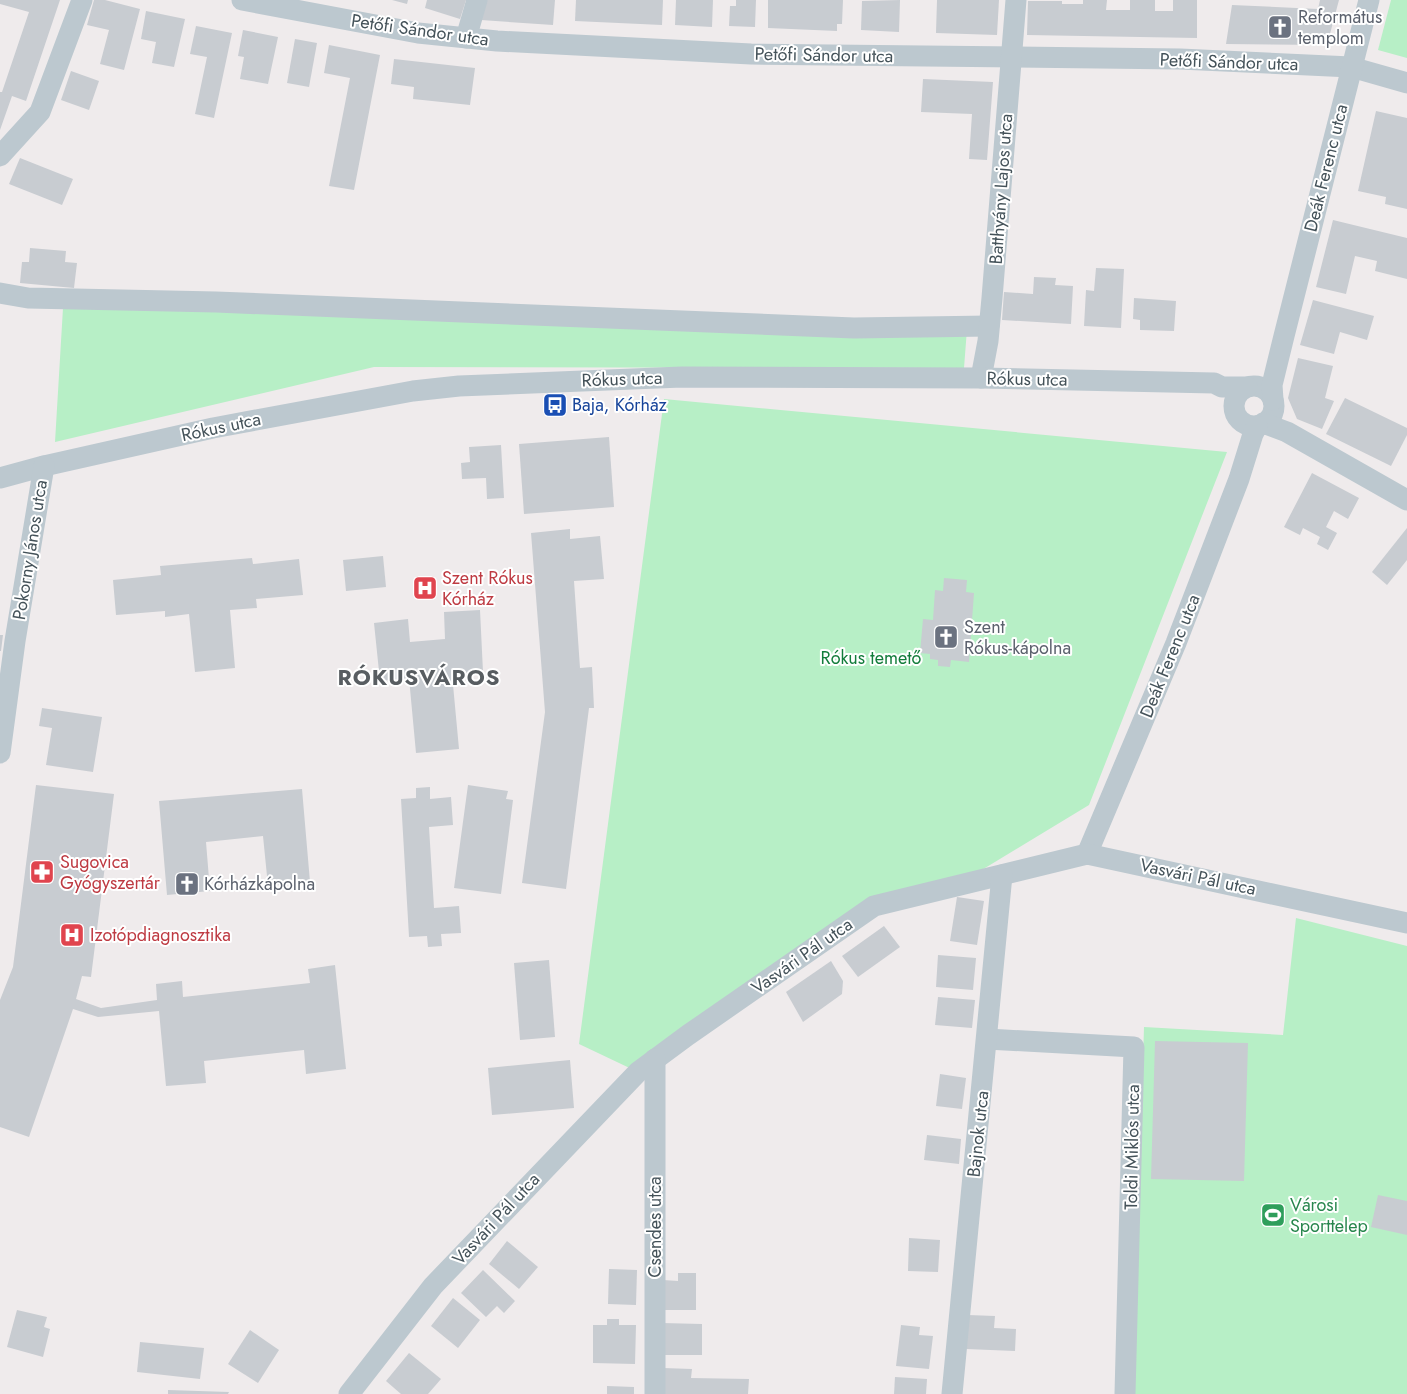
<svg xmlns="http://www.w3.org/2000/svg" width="1407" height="1394" viewBox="0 0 1407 1394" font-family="Jost,sans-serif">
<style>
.green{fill:#b7efc6}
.building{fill:#c8ccd1}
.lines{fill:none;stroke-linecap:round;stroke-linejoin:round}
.street{stroke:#bcc8cf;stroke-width:21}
.labels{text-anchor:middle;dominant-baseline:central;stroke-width:4;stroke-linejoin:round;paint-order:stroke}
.worship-label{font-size:18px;fill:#5b616d;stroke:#fff;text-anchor:start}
.street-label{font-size:18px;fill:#445259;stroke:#fff}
.transit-label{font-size:18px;fill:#164399;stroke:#fff;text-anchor:start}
.health-label{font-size:18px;fill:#be3a42;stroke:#fff;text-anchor:start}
.park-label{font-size:18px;fill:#137c3b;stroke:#fff}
.leisure-label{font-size:18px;fill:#27864d;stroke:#fff;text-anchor:start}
.district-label{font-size:22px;font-weight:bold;letter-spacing:1px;fill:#585d61;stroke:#fff}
</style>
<rect width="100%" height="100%" fill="#efebec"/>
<!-- green -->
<g class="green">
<path d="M 1391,0 L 1407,0 L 1407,58 L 1378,50 Z"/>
<path d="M 63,308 L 967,329 L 964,368 L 374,367 L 55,442 Z"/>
<path d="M 664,399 L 1227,452 L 1089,805 L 957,885 L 874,906 L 638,1072 L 579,1044 Z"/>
<path d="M 1296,918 L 1407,946 L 1407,1394 L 1133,1394 L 1144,1027 L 1283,1035 Z"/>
</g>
<!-- building -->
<g class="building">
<path d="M 0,0 L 60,0 L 26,101 L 12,96 L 0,130 L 0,92 L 2,92 L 29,12 L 0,4 Z"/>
<path d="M 94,0 L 105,0 L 140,9 L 124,70 L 100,64 L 109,30 L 87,25 Z"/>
<path d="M 392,0 L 408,0 L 407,4 Z"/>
<path d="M 427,0 L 466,0 L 460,19 L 425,8 Z"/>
<path d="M 487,0 L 555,0 L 553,25 L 481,20 Z"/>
<path d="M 576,0 L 663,0 L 662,25 L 575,21 Z"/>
<path d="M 676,0 L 713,0 L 712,27 L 675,25 Z"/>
<path d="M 736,0 L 756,0 L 755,27 L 729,26 L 730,6 L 736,6 Z"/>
<path d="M 768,0 L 843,0 L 842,24 L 837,24 L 837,31 L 768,28 Z"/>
<path d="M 900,0 L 899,32 L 861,30 L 862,1 Z"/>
<path d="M 937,0 L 999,0 L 997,35 L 936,33 Z"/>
<path d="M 1083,0 L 1107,0 L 1106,10 L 1130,10 L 1130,0 L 1155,0 L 1155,11 L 1173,11 L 1173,0 L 1197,0 L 1197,38 L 1027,35 L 1028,1 L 1062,1 L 1062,4 L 1083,4 Z"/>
<path d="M 1320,0 L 1339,0 L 1327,45 L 1226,44 L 1232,5 L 1318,9 Z"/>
<path d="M 146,11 L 185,19 L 174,67 L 152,63 L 156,42 L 141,39 Z"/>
<path d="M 196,26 L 232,33 L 214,118 L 195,114 L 207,57 L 190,54 Z"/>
<path d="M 243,30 L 278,37 L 268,84 L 240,79 L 244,57 L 238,56 Z"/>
<path d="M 295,39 L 317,43 L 309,87 L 287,83 Z"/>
<path d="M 329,45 L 380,55 L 354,190 L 329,186 L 350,78 L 324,73 Z"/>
<path d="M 394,59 L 475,68 L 470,105 L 413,99 L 414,87 L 391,84 Z"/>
<path d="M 71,71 L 99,81 L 89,110 L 61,100 Z"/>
<path d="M 923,79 L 993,82 L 987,160 L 969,159 L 972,114 L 921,112 Z"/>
<path d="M 1376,111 L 1407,118 L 1407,209 L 1385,204 L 1386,197 L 1358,191 Z"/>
<path d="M 20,158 L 73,179 L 62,205 L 9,184 Z"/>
<path d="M 1333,220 L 1407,238 L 1407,279 L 1375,271 L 1377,261 L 1355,256 L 1346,294 L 1316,287 Z"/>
<path d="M 30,248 L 66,251 L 65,262 L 77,263 L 74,288 L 20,283 L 22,262 L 29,262 Z"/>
<path d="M 1096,268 L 1124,269 L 1121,328 L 1084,326 L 1086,290 L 1094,291 Z"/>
<path d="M 1034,277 L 1056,278 L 1055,285 L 1073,286 L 1071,324 L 1002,320 L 1004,292 L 1033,294 Z"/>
<path d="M 1134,298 L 1176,301 L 1174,331 L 1140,330 L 1140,320 L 1133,319 Z"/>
<path d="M 1313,300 L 1374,316 L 1367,340 L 1340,332 L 1334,354 L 1300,345 Z"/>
<path d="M 1298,358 L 1333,366 L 1325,398 L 1334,401 L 1322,429 L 1297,419 L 1288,398 Z"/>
<path d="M 1345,398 L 1407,428 L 1407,435 L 1391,466 L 1326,434 Z"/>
<path d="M 609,437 L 614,507 L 524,514 L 519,444 Z"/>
<path d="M 501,445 L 504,498 L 487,499 L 486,478 L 462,479 L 461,463 L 470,462 L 469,447 Z"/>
<path d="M 1312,473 L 1359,498 L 1348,519 L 1334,511 L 1326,527 L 1337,533 L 1328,550 L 1317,544 L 1320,537 L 1303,528 L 1300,535 L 1284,527 Z"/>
<path d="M 1407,528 L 1407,560 L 1387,585 L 1372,572 Z"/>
<path d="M 570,529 L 570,539 L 600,536 L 604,579 L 574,581 L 580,668 L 592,667 L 594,708 L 589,708 L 566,889 L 522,883 L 545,712 L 531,533 Z"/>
<path d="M 383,556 L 386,587 L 346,591 L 343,560 Z"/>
<path d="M 252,558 L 253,564 L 299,559 L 303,595 L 256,599 L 257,608 L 230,610 L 235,668 L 195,672 L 189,614 L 165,617 L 165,611 L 116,615 L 113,580 L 161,575 L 160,566 Z"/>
<path d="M 944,578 L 967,580 L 966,592 L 974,593 L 969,662 L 951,660 L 950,667 L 938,666 L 938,660 L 930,659 L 930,654 L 920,653 L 923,619 L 933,620 L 935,590 L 943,591 Z"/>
<path d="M 480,610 L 483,672 L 452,674 L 459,749 L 416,753 L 409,678 L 380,681 L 374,623 L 408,619 L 410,642 L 445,639 L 444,612 Z"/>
<path d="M 0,635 L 3,635 L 1,651 L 0,651 Z"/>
<path d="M 42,708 L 102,717 L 93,772 L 46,765 L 52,728 L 39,726 Z"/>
<path d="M 36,785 L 114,794 L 91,977 L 82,976 L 76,999 L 101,1008 L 157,1000 L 156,984 L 182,981 L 183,997 L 310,983 L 308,969 L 335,965 L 346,1069 L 306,1074 L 304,1050 L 204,1061 L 206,1083 L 166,1086 L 159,1011 L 98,1017 L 73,1009 L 29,1137 L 0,1127 L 0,1000 L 13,967 Z"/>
<path d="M 468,785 L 508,791 L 506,799 L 513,800 L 501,894 L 454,888 Z"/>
<path d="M 430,787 L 430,799 L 451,797 L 453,825 L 429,827 L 434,908 L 459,906 L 461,933 L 441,934 L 442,946 L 428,947 L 427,936 L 409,937 L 401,799 L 416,798 L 416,788 Z"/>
<path d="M 302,789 L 310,882 L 268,886 L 263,836 L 206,842 L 210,891 L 167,895 L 159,801 Z"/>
<path d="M 957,897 L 984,901 L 977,945 L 950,941 Z"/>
<path d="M 884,926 L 900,947 L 858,977 L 842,956 Z"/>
<path d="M 938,955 L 976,958 L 973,990 L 936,987 Z"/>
<path d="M 549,960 L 555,1037 L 520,1040 L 514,963 Z"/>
<path d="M 831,961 L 843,981 L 842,994 L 803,1022 L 786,992 Z"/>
<path d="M 938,997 L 975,1000 L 972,1028 L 935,1025 Z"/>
<path d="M 1155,1041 L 1248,1043 L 1244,1181 L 1151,1179 Z"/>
<path d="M 570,1060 L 574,1108 L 492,1115 L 488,1068 Z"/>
<path d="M 940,1074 L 966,1078 L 962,1109 L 936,1106 Z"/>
<path d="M 927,1135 L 961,1139 L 959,1164 L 924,1160 Z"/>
<path d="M 1378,1195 L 1407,1201 L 1407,1235 L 1371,1227 Z"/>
<path d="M 909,1238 L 940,1240 L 938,1272 L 908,1271 Z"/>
<path d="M 507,1241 L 538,1267 L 519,1289 L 489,1264 Z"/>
<path d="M 609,1269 L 637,1270 L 636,1305 L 608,1304 Z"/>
<path d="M 483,1270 L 515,1301 L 504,1313 L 497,1306 L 486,1317 L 461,1293 Z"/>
<path d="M 678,1273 L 696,1273 L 696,1310 L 662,1310 L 663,1280 L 678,1281 Z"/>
<path d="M 453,1298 L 480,1320 L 458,1348 L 431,1326 Z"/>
<path d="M 17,1310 L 47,1317 L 44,1327 L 50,1329 L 43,1357 L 7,1347 Z"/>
<path d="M 968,1315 L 995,1316 L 994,1328 L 1016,1329 L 1015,1351 L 966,1349 Z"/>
<path d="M 607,1319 L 619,1319 L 619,1325 L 636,1325 L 635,1364 L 593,1363 L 593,1325 L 607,1325 Z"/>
<path d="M 662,1323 L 702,1324 L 702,1355 L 662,1355 Z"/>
<path d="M 901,1325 L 920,1327 L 919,1335 L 933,1336 L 929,1369 L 896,1366 Z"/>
<path d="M 250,1330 L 279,1350 L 258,1383 L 228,1364 Z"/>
<path d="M 140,1342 L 204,1348 L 200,1379 L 137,1372 Z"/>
<path d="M 409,1353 L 441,1379 L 428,1394 L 401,1394 L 386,1381 Z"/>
<path d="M 663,1368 L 692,1369 L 691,1378 L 749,1379 L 748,1394 L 663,1394 Z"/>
<path d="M 895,1377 L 927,1379 L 926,1394 L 894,1394 Z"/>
<path d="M 607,1386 L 634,1387 L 634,1394 L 607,1394 Z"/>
<path d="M 168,1390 L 229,1392 L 228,1394 L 168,1394 Z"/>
</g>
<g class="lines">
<!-- street -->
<g class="street">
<path d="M 242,0 L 418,33 L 497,41 L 751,54 L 1180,59 L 1351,67 L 1407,83"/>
<path d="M 466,38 L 477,0"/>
<path d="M 0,156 L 40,112 L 82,0"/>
<path d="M 0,293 L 28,298 L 216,302 L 854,328 L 989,326"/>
<path d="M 981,378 L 988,341 L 992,298 L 1016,0"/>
<circle cx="1254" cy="406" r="20"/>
<path d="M 1273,400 L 1272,385 L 1284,336 L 1369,0"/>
<path d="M 1263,423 L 1287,432 L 1407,500"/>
<path d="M 0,478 L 44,466 L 213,428 L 413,391 L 459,386 L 682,377 L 981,378 L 1214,383 L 1222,387 L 1247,387"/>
<path d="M 0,753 L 15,641 L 44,466"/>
<path d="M 1087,854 L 1176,643 L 1239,479 L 1253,434 L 1257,426"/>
<path d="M 987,1039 L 1134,1047 L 1125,1394"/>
<path d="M 349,1394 L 433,1286 L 638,1072 L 688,1035 L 874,906 L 1087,854 L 1407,923"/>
<path d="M 655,1394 L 655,1059"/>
<path d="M 952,1394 L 1002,875"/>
</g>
</g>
<!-- icons -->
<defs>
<symbol id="church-square" viewBox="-11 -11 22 22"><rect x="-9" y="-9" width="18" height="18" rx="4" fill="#6b7280" stroke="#fff"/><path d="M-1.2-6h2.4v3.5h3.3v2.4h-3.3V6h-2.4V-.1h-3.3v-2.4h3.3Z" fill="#fff"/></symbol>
<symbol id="bus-square" viewBox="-11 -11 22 22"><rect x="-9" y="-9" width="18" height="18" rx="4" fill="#1a4fb4" stroke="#fff"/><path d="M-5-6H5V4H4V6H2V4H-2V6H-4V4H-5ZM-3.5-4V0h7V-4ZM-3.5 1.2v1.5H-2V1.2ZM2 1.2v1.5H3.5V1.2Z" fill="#fff"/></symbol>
<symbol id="hospital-square" viewBox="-11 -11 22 22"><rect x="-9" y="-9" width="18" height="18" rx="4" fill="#e0444e" stroke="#fff"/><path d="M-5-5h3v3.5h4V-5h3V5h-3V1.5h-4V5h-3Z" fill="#fff"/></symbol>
<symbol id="pharmacy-square" viewBox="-11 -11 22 22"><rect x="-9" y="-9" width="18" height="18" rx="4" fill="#e0444e" stroke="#fff"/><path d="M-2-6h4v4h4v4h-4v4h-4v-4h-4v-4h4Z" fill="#fff"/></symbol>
<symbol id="stadium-square" viewBox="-11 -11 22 22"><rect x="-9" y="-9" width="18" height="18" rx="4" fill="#2e9e5b" stroke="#fff"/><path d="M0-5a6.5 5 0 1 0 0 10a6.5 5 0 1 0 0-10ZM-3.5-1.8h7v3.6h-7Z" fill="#fff"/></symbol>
</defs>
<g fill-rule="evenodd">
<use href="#church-square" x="1266" y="13" width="28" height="28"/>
<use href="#bus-square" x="541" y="391" width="28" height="28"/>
<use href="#hospital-square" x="411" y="574" width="28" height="28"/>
<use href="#church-square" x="932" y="623" width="28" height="28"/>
<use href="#pharmacy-square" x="28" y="858" width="28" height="28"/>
<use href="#church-square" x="173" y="870" width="28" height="28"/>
<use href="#hospital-square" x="58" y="921" width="28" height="28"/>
<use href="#stadium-square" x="1259" y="1201" width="28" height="28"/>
</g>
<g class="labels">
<!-- worship labels -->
<g class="worship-label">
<text x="1298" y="17">Református<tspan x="1298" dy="21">templom</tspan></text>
<text x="964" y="627">Szent<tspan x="964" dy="21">Rókus-kápolna</tspan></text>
<text x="204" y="884">Kórházkápolna</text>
</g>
<!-- street labels -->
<g class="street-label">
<text transform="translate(420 30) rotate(8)">Petőfi Sándor utca</text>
<text transform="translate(824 55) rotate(1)">Petőfi Sándor utca</text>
<text transform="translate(1229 62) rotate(2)">Petőfi Sándor utca</text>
<text transform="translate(1326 168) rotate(-76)">Deák Ferenc utca</text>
<text transform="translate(1001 189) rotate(-86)">Batthyány Lajos utca</text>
<text transform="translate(622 379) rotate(-2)">Rókus utca</text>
<text transform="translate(1027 379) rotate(1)">Rókus utca</text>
<text transform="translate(221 427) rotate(-12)">Rókus utca</text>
<text transform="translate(30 550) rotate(-81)">Pokorny János utca</text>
<text transform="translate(1170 656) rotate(-68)">Deák Ferenc utca</text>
<text transform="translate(1198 877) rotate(12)">Vasvári Pál utca</text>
<text transform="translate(802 956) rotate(-35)">Vasvári Pál utca</text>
<text transform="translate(978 1134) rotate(-84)">Bajnok utca</text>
<text transform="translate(1132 1147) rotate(-89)">Toldi Miklós utca</text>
<text transform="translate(496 1219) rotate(-47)">Vasvári Pál utca</text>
<text transform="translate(655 1227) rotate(-90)">Csendes utca</text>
</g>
<!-- transit labels -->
<g class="transit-label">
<text x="572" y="405">Baja, Kórház</text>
</g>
<!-- health labels -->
<g class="health-label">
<text x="442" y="578">Szent Rókus<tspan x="442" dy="21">Kórház</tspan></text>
<text x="60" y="862">Sugovica<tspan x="60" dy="21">Gyógyszertár</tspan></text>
<text x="90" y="935">Izotópdiagnosztika</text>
</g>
<!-- park labels -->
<g class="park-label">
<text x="871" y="658">Rókus temető</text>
</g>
<!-- leisure labels -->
<g class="leisure-label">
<text x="1290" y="1205">Városi<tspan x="1290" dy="21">Sporttelep</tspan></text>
</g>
<!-- district labels -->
<g class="district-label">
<text x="419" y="677">RÓKUSVÁROS</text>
</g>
</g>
</svg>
